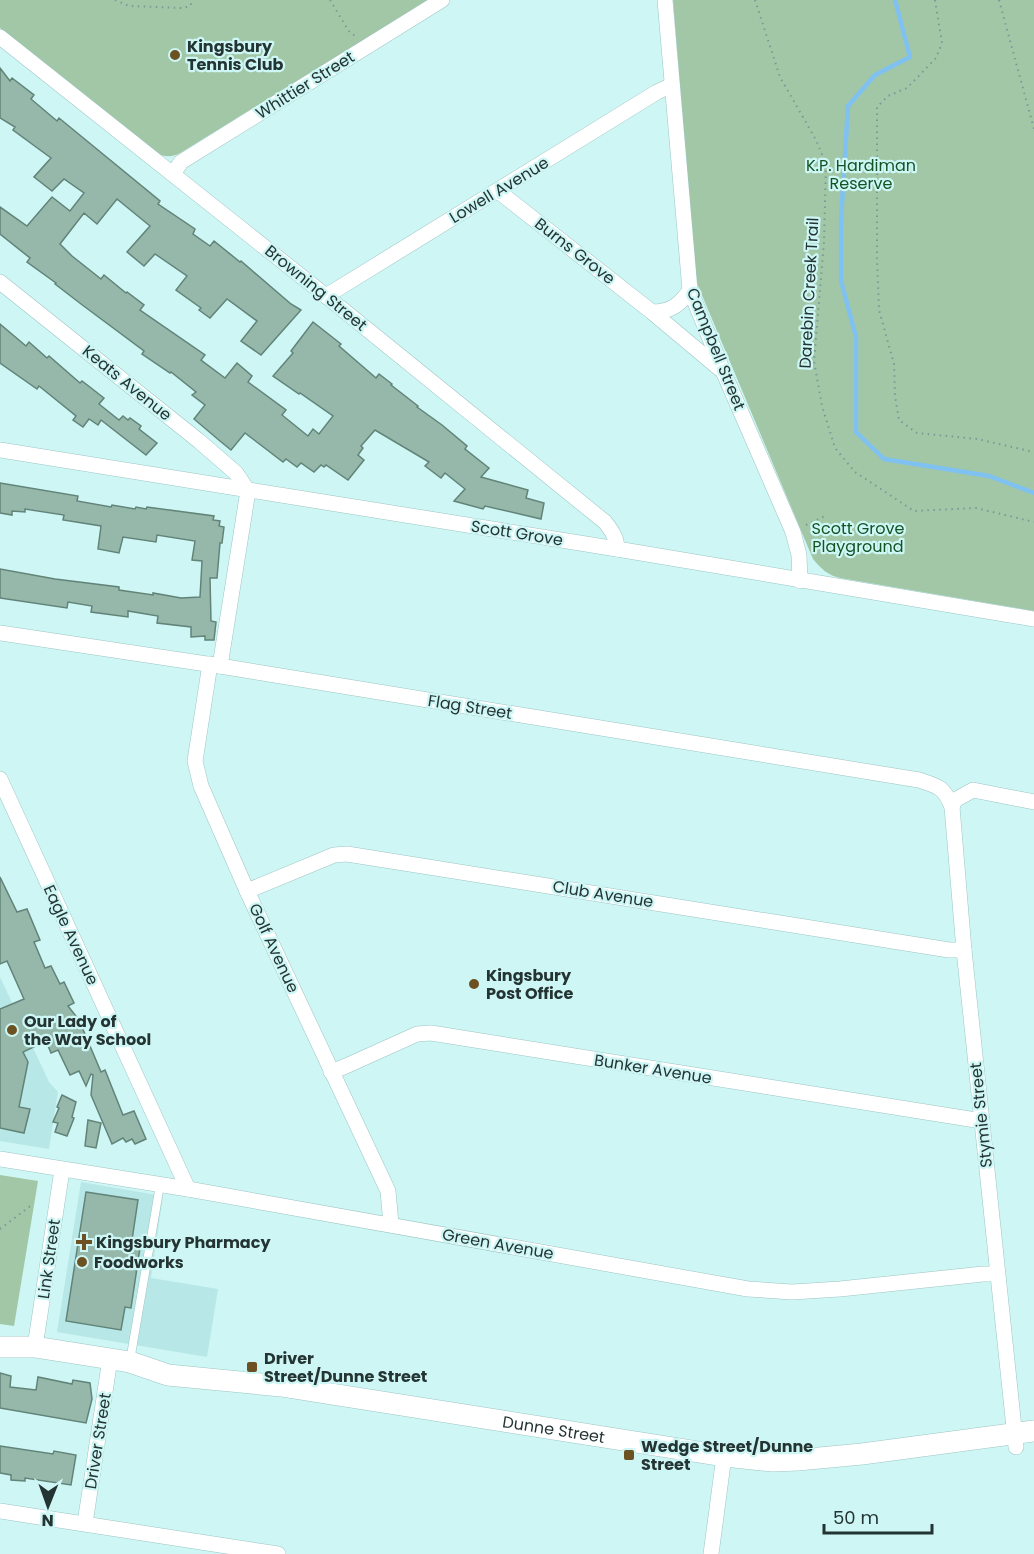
<svg xmlns="http://www.w3.org/2000/svg" width="1034" height="1554" viewBox="0 0 1034 1554" font-family="Poppins,sans-serif">
<style>
.built{fill:#b7e8e7}
.green{fill:#a2c7a6}
.lines{fill:none;stroke-linecap:round;stroke-linejoin:round}
.stream{stroke:#7fc1f1;stroke-width:4.5}
.building{fill:#95b8ab;stroke:#628478;stroke-width:1.5}
.lane-casing{stroke:#9dc5c4;stroke-width:9}
.street-casing{stroke:#9dc5c4;stroke-width:16}
.secondary-casing{stroke:#9dc5c4;stroke-width:22}
.path{stroke:#7b9897;stroke-width:2;stroke-dasharray:1.5 4.5;stroke-linecap:butt}
.lane{stroke:#fff;stroke-width:8}
.street{stroke:#fff;stroke-width:15}
.secondary{stroke:#fff;stroke-width:21}
.poi-dot{fill:#6c5123;stroke:#cdf6f5;stroke-width:2}
.labels{text-anchor:middle;dominant-baseline:central;stroke-width:4.5;stroke-linejoin:round;paint-order:stroke}
.poi-label{font-size:16px;font-weight:bold;fill:#243433;stroke:#cdf6f5;text-anchor:start}
.street-label{font-size:16px;fill:#243433;stroke:#cdf6f5}
.park-label{font-size:16px;fill:#135425;stroke:#cdf6f5}
</style>
<rect width="100%" height="100%" fill="#cdf6f5"/>
<!-- built -->
<g class="built">
<path d="M 0,977 L 49,1082 L 58,1092 L 49,1149 L 0,1141 Z"/>
<path d="M 81,1182 L 163,1196 L 151,1278 L 218,1289 L 207,1357 L 57,1332 Z"/>
</g>
<!-- green -->
<g class="green">
<path d="M 0,0 L 429,0 L 180,153 C 171,158 163,157 155,152 L 0,28 Z"/>
<path d="M 673,0 L 1034,0 L 1034,611 L 840,578 C 828,575 821,569 813,559 L 696,281 Z"/>
<path d="M 0,1175 L 38,1181 L 14,1326 L 0,1324 Z"/>
</g>
<g class="lines">
<!-- stream -->
<path class="stream" d="M 895,0 L 910,57 L 875,75 L 848,106 L 841,220 L 841,281 L 856,337 L 856,432 L 884,459 L 989,476 L 1034,493"/>
</g>
<!-- building -->
<g class="building">
<path d="M 0,68 L 10,81 L 12,78 L 34,95 L 31,99 L 57,121 L 59,118 L 160,201 L 158,204 L 195,229 L 193,234 L 210,246 L 214,241 L 240,262 L 241,261 L 291,304 L 301,310 L 261,355 L 241,341 L 257,321 L 227,299 L 210,318 L 199,310 L 201,308 L 176,290 L 187,276 L 155,254 L 144,266 L 127,252 L 150,226 L 117,199 L 97,224 L 84,213 L 60,244 L 72,256 L 101,279 L 104,275 L 126,293 L 127,292 L 144,305 L 140,310 L 205,355 L 201,360 L 225,378 L 237,363 L 252,376 L 248,382 L 286,410 L 282,415 L 308,436 L 313,429 L 319,434 L 333,416 L 300,393 L 299,394 L 273,376 L 293,353 L 291,351 L 313,322 L 341,344 L 339,346 L 376,378 L 379,374 L 392,384 L 391,385 L 418,406 L 417,407 L 442,425 L 467,446 L 465,449 L 489,468 L 481,477 L 528,490 L 526,498 L 544,503 L 541,519 L 485,506 L 483,509 L 454,501 L 465,489 L 445,473 L 441,478 L 425,466 L 429,462 L 375,430 L 361,446 L 363,448 L 358,455 L 364,460 L 348,480 L 326,465 L 324,467 L 321,465 L 314,472 L 301,463 L 297,467 L 286,459 L 283,462 L 245,433 L 231,450 L 220,441 L 194,419 L 205,405 L 192,395 L 196,392 L 171,372 L 170,373 L 142,354 L 144,351 L 81,304 L 55,284 L 56,283 L 27,262 L 30,258 L 0,234 L 0,207 L 27,226 L 52,197 L 70,211 L 84,193 L 64,179 L 52,191 L 34,177 L 51,158 L 13,130 L 15,127 L 0,118 Z"/>
<path d="M 0,324 L 26,346 L 29,342 L 47,358 L 49,356 L 80,383 L 82,381 L 104,398 L 99,404 L 119,420 L 123,416 L 128,420 L 130,418 L 141,426 L 139,429 L 157,443 L 146,455 L 101,420 L 98,425 L 89,419 L 83,427 L 73,420 L 76,416 L 39,386 L 37,389 L 0,363 Z"/>
<path d="M 0,483 L 78,496 L 77,501 L 111,507 L 112,505 L 135,509 L 136,507 L 146,509 L 147,507 L 214,516 L 213,520 L 220,521 L 219,526 L 224,527 L 222,543 L 220,543 L 217,578 L 210,578 L 211,621 L 216,622 L 214,640 L 205,640 L 205,636 L 191,637 L 191,627 L 157,623 L 158,616 L 128,611 L 128,617 L 91,612 L 92,606 L 68,602 L 67,608 L 0,598 L 0,569 L 55,579 L 119,587 L 119,590 L 153,595 L 153,593 L 181,598 L 200,597 L 202,561 L 192,560 L 195,541 L 157,535 L 156,542 L 123,537 L 119,553 L 98,549 L 101,526 L 63,520 L 64,515 L 25,509 L 25,512 L 12,511 L 12,515 L 0,513 Z"/>
<path d="M 0,877 L 17,912 L 27,909 L 40,940 L 34,942 L 45,968 L 51,966 L 60,984 L 64,982 L 74,1003 L 68,1006 L 79,1020 L 101,1072 L 105,1070 L 123,1115 L 134,1111 L 146,1139 L 135,1144 L 132,1139 L 126,1142 L 123,1138 L 112,1144 L 91,1095 L 93,1075 L 91,1074 L 86,1086 L 79,1071 L 70,1075 L 58,1050 L 51,1053 L 46,1041 L 23,1052 L 28,1062 L 19,1107 L 30,1109 L 24,1133 L 0,1128 L 0,1009 L 24,999 L 7,961 L 0,964 Z"/>
<path d="M 62,1095 L 76,1102 L 72,1117 L 74,1118 L 67,1136 L 55,1132 L 58,1123 L 53,1122 L 59,1108 L 57,1107 Z"/>
<path d="M 88,1120 L 101,1123 L 96,1148 L 85,1146 Z"/>
<path d="M 86,1192 L 138,1200 L 132,1240 L 141,1241 L 131,1308 L 125,1307 L 121,1330 L 66,1321 Z"/>
<path d="M 0,1373 L 11,1376 L 10,1387 L 36,1390 L 38,1377 L 72,1384 L 73,1380 L 90,1383 L 92,1399 L 86,1423 L 0,1408 Z"/>
<path d="M 0,1446 L 53,1454 L 54,1451 L 76,1455 L 71,1485 L 25,1478 L 25,1481 L 11,1480 L 11,1475 L 0,1473 Z"/>
</g>
<g class="lines">
<defs>
<path id="lane" d="M 130,1361 L 160,1185"/>
<g id="street">
<path d="M 665,0 L 690,290 L 723,371 L 793,532 L 799,555 L 800,581"/>
<path d="M 0,37 L 326,296 L 605,522 C 612,531 617,538 617,549"/>
<path d="M 173,174 L 181,162 L 442,0"/>
<path d="M 498,191 L 652,312 L 720,369"/>
<path d="M 0,282 L 199,441 L 236,473 L 248,491 L 220,666"/>
<path d="M 326,296 L 657,92 L 672,85"/>
<path d="M 652,312 C 670,312 680,305 690,290"/>
<path d="M 0,450 L 617,549 L 1034,619"/>
<path d="M 0,633 L 220,666 L 919,780 C 938,786 944,787 952,807 L 964,950 L 1016,1447"/>
<path d="M 210,664 L 195,761 L 201,786 L 247,891 L 388,1191 L 391,1224"/>
<path d="M 0,779 L 188,1189"/>
<path d="M 952,807 L 955,800 L 973,790 L 1034,802"/>
<path d="M 247,891 L 334,855 L 347,854 L 949,950 L 964,950"/>
<path d="M 331,1072 L 346,1066 L 417,1034 L 431,1033 L 982,1121"/>
<path d="M 0,1159 L 188,1189 L 748,1289 L 792,1292 L 840,1289 L 983,1274 L 997,1274"/>
<path d="M 35,1347 L 62,1170"/>
<path d="M 0,1511 L 278,1554"/>
<path d="M 85,1523 L 110,1359"/>
<path d="M 711,1554 L 724,1456"/>
</g>
<g id="secondary">
<path id="s1" d="M 0,1347 L 35,1347 L 130,1362 L 168,1375 L 281,1386 L 724,1456 L 773,1461 L 798,1460 L 862,1454 L 1034,1431"/>
</g>
</defs>
<!-- lane casing -->
<use href="#lane" class="lane-casing"/>
<!-- street casing -->
<use href="#street" class="street-casing"/>
<!-- secondary casing -->
<use href="#secondary" class="secondary-casing"/>
<!-- path -->
<g class="path">
<path d="M 115,0 L 129,6 L 183,8 L 190,6 L 193,0"/>
<path d="M 330,0 L 350,33 L 356,36"/>
<path d="M 755,0 L 780,77 L 816,140 L 826,164 L 824,242 L 814,361 L 822,406 L 835,448 L 855,472 L 914,511 L 976,508 L 1034,522"/>
<path d="M 935,0 L 942,43 L 936,58 L 907,88 L 888,96 L 877,107 L 877,258 L 879,310 L 894,364 L 895,396 L 899,420 L 917,433 L 977,439 L 1034,452"/>
<path d="M 999,0 L 1034,129"/>
<path d="M 806,525 L 825,516"/>
<path d="M 0,1229 L 33,1204"/>
</g>
<!-- lane -->
<use href="#lane" class="lane"/>
<!-- street -->
<use href="#street" class="street"/>
<!-- secondary -->
<use href="#secondary" class="secondary"/>
</g>
<!-- markers -->
<g class="poi-dot">
<circle cx="175" cy="55" r="6"/>
<circle cx="474" cy="984" r="6"/>
<circle cx="12" cy="1030" r="6"/>
<path d="M81 1233h6v6h6v6h-6v6h-6v-6h-6v-6h6z"/>
<circle cx="82" cy="1262" r="6"/>
<rect x="246" y="1361" width="12" height="12" rx="3"/>
<rect x="623" y="1449" width="12" height="12" rx="3"/>
</g>
<g class="labels">
<!-- poi labels -->
<g class="poi-label">
<text x="187" y="46">Kingsbury<tspan x="187" dy="18">Tennis Club</tspan></text>
<text x="486" y="975">Kingsbury<tspan x="486" dy="18">Post Office</tspan></text>
<text x="24" y="1021">Our Lady of<tspan x="24" dy="18">the Way School</tspan></text>
<text x="96" y="1242">Kingsbury Pharmacy</text>
<text x="94" y="1262">Foodworks</text>
<text x="264" y="1358">Driver<tspan x="264" dy="18">Street/Dunne Street</tspan></text>
<text x="641" y="1446">Wedge Street/Dunne<tspan x="641" dy="18">Street</tspan></text>
</g>
<!-- street labels -->
<g class="street-label">
<text transform="translate(305 85) rotate(-32)">Whittier Street</text>
<text transform="translate(499 190) rotate(-31)">Lowell Avenue</text>
<text transform="translate(575 251) rotate(38)">Burns Grove</text>
<text transform="translate(316 288) rotate(39)">Browning Street</text>
<text transform="translate(809 293) rotate(-87)">Darebin Creek Trail</text>
<text transform="translate(716 349) rotate(68)">Campbell Street</text>
<text transform="translate(127 383) rotate(39)">Keats Avenue</text>
<text transform="translate(517 533) rotate(9)">Scott Grove</text>
<text transform="translate(470 707) rotate(9)">Flag Street</text>
<text transform="translate(603 894) rotate(9)">Club Avenue</text>
<text transform="translate(71 935) rotate(65)">Eagle Avenue</text>
<text transform="translate(274 948) rotate(65)">Golf Avenue</text>
<text transform="translate(653 1069) rotate(9)">Bunker Avenue</text>
<text transform="translate(981 1115) rotate(-96)">Stymie Street</text>
<text transform="translate(498 1244) rotate(10)">Green Avenue</text>
<text transform="translate(49 1259) rotate(-82)">Link Street</text>
<text stroke="none"><textPath href="#s1" startOffset="561">Dunne Street</textPath></text>
<text transform="translate(98 1441) rotate(-81)">Driver Street</text>
</g>
<!-- park labels -->
<g class="park-label">
<text x="861" y="165">K.P. Hardiman<tspan x="861" dy="18">Reserve</tspan></text>
<text x="858" y="528">Scott Grove<tspan x="858" dy="18">Playground</tspan></text>
</g>
</g>
<!-- north arrow -->
<g transform="translate(48 1506) rotate(181)" stroke="#cdf6f5" stroke-width="4.5" paint-order="stroke">
<path d="M0-4.5L10 22L0 15L-10 22Z" fill="#243433"/>
<text y="-9" font-size="16" font-weight="bold" text-anchor="middle" fill="#243433">N</text>
</g>
<!-- scale -->
<path d="M824 1524v9h108v-9" fill="none" stroke="#243433" stroke-width="3"/>
<text x="833" y="1524" font-size="18" fill="#243433" stroke="#cdf6f5" stroke-width="4.5" paint-order="stroke">50 m</text>
</svg>
